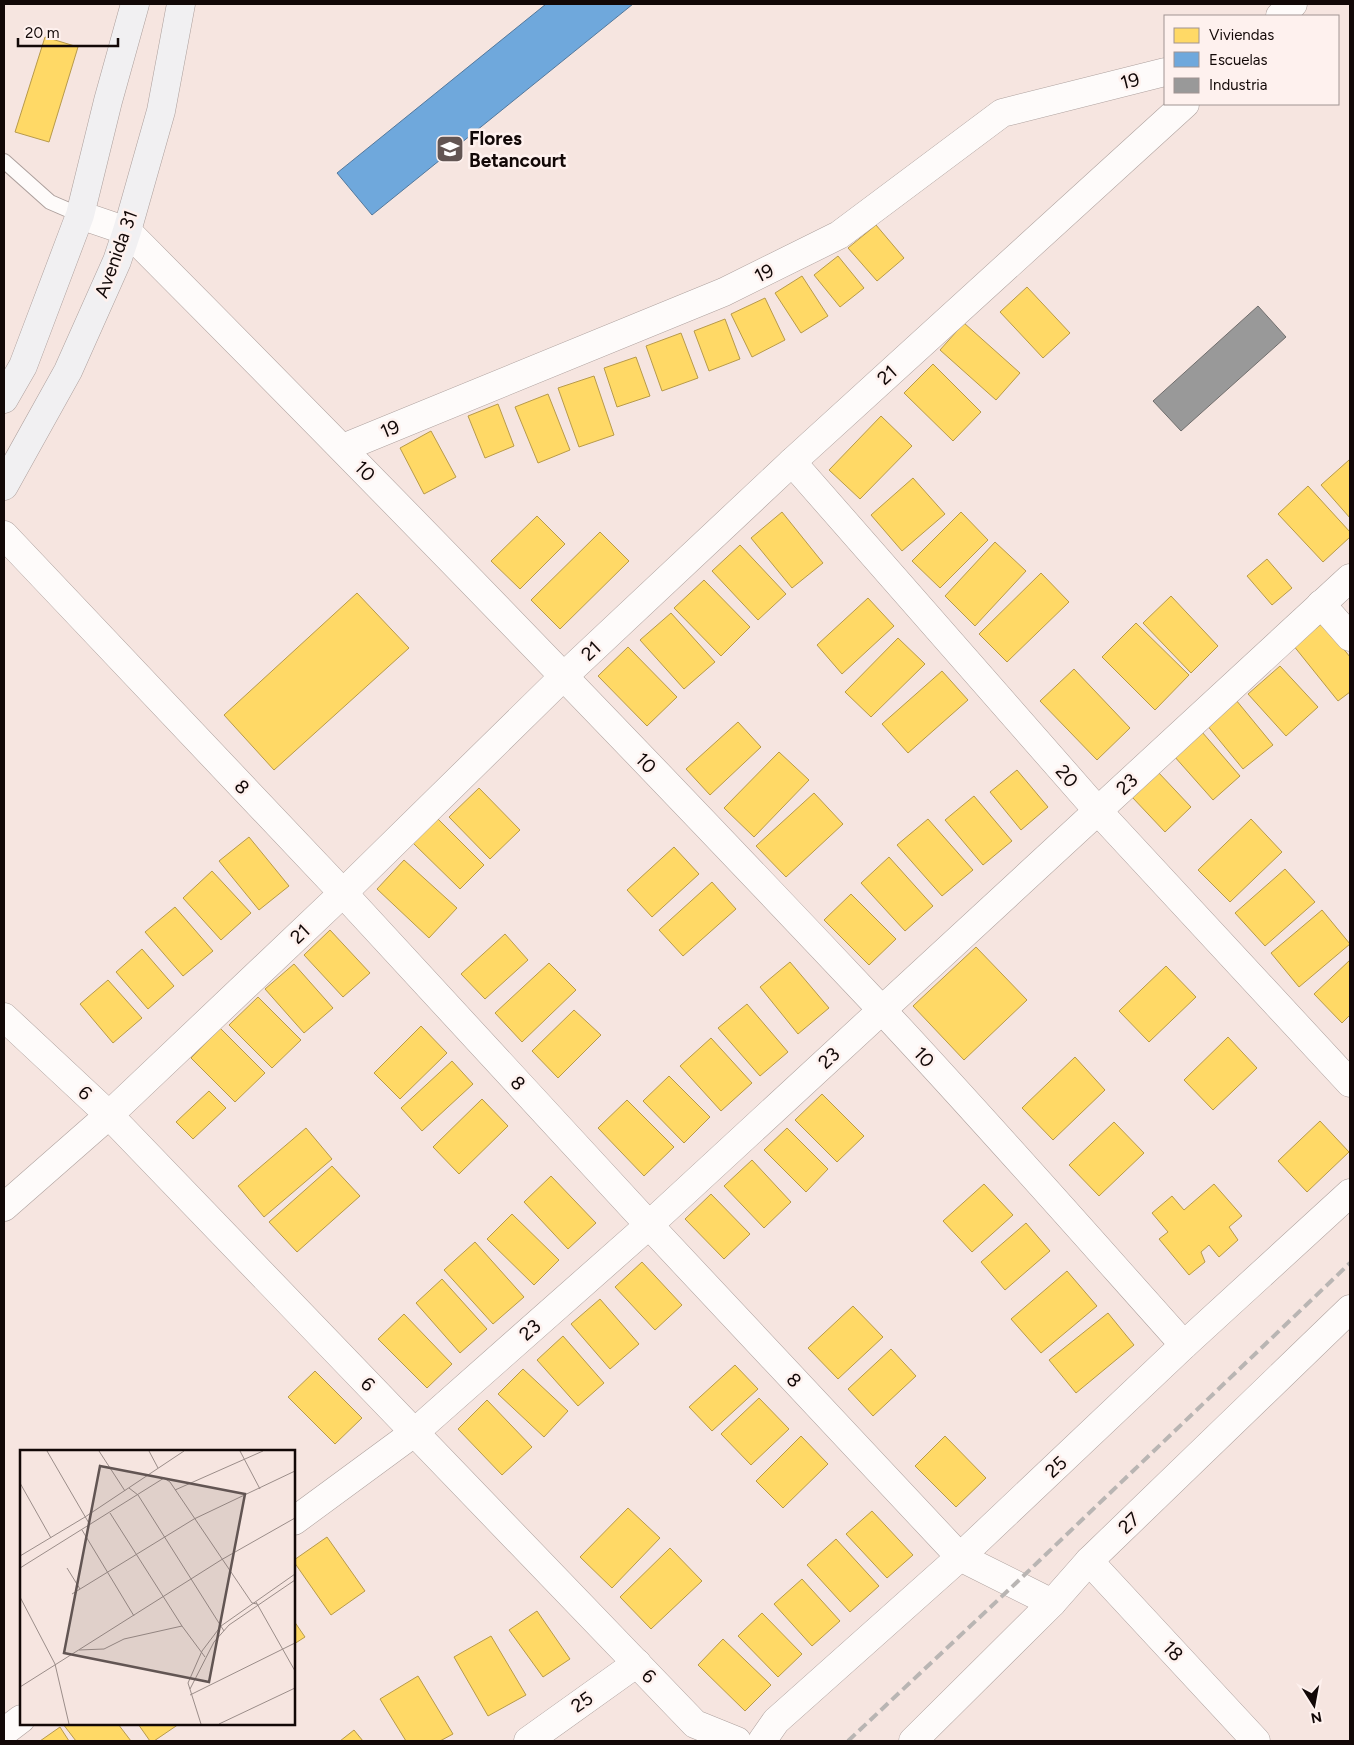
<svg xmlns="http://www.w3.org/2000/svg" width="1354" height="1745" viewBox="0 0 1354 1745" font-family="Figtree,sans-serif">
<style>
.homes{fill:#ffd966;stroke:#b89a4a}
.schools{fill:#6fa8dc;stroke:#53789c}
.industry{fill:#999;stroke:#706e6d}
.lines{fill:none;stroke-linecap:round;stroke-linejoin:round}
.lane-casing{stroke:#ada09d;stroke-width:16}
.street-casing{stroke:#ada09d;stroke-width:29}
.secondary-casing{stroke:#ada09d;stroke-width:29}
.lane{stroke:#fefbfa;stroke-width:14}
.street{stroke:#fefbfa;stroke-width:28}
.secondary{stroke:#f1f0f2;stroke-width:28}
.rail{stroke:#b9b5b3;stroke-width:4;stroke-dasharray:10 5;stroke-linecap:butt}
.labels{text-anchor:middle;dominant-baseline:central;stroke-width:5;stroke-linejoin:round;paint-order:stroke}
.street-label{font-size:19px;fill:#120807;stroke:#fef1ee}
.poi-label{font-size:19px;font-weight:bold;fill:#120807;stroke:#fef1ee;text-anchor:start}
.inset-road{fill:none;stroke:#9b8d89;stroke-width:1}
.view{fill:#625553;fill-opacity:0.15;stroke:#625553;stroke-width:2.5}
.inset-edge{fill:none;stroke:#120807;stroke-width:2.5}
</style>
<rect width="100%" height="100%" fill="#f6e5e0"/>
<!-- homes -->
<g class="homes">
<path d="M 45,37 L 78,47 L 49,142 L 15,132 Z"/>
<path d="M 876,225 L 904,258 L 877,281 L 848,248 Z"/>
<path d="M 838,256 L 864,288 L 840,307 L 814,275 Z"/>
<path d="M 802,276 L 828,316 L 801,333 L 775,293 Z"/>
<path d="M 1027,287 L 1070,333 L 1043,358 L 1000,312 Z"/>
<path d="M 765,298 L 785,340 L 752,357 L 731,314 Z"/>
<path d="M 725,319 L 740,359 L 709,371 L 694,331 Z"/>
<path d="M 964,323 L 1020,373 L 996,400 L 940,350 Z"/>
<path d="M 681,333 L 698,378 L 662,391 L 646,346 Z"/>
<path d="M 636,357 L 650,396 L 617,407 L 604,368 Z"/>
<path d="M 933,364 L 981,412 L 953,441 L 904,393 Z"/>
<path d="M 594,376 L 614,435 L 579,447 L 558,388 Z"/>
<path d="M 548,394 L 570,450 L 538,463 L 515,407 Z"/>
<path d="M 498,404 L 514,446 L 485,458 L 468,416 Z"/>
<path d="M 881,416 L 912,446 L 860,499 L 829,470 Z"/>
<path d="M 431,431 L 456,477 L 424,494 L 400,448 Z"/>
<path d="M 1349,460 L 1350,461 L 1350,518 L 1321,485 Z"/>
<path d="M 913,478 L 945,514 L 902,551 L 871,515 Z"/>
<path d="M 1308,486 L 1350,532 L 1350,537 L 1323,562 L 1278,514 Z"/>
<path d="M 782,512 L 823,563 L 792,588 L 751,538 Z"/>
<path d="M 961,512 L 988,540 L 940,588 L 912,561 Z"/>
<path d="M 537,516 L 565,544 L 520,589 L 491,561 Z"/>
<path d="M 600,532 L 629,561 L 560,629 L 531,600 Z"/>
<path d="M 995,542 L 1026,571 L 975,626 L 945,596 Z"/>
<path d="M 740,545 L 786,594 L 758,620 L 712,571 Z"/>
<path d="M 1267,559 L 1292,588 L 1272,605 L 1247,576 Z"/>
<path d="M 1041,573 L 1069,602 L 1007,662 L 979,634 Z"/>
<path d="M 704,580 L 750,627 L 721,656 L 674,608 Z"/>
<path d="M 357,593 L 409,648 L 274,770 L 224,715 Z"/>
<path d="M 1171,596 L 1218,646 L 1191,673 L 1143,623 Z"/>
<path d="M 868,598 L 894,626 L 842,674 L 817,645 Z"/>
<path d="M 671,613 L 715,662 L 684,689 L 640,640 Z"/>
<path d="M 1136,623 L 1189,675 L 1155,710 L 1102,657 Z"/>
<path d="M 1323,623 L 1350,657 L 1350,692 L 1338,701 L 1293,645 Z"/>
<path d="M 898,638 L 925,664 L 871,717 L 845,692 Z"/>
<path d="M 628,647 L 677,697 L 647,726 L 598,676 Z"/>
<path d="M 1280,666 L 1318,707 L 1286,736 L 1248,694 Z"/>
<path d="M 1074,669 L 1130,728 L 1097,760 L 1040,701 Z"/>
<path d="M 942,671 L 968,700 L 908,753 L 882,724 Z"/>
<path d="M 1236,700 L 1273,745 L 1243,769 L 1206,724 Z"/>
<path d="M 738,722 L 761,747 L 710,795 L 686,769 Z"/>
<path d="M 1202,732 L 1240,776 L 1213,800 L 1174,756 Z"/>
<path d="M 779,752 L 809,780 L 754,837 L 724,808 Z"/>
<path d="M 1017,770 L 1048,807 L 1021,830 L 990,792 Z"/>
<path d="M 1158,772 L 1191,807 L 1165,832 L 1132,797 Z"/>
<path d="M 479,788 L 520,830 L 490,859 L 449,817 Z"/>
<path d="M 814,793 L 843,824 L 786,877 L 756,846 Z"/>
<path d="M 974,796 L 1012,841 L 983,865 L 945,820 Z"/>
<path d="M 438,819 L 484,865 L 460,889 L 413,843 Z"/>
<path d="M 928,819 L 973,870 L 942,896 L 897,845 Z"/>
<path d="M 1251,819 L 1282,852 L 1230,902 L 1198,870 Z"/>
<path d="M 249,837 L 289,886 L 259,910 L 219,861 Z"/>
<path d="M 674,847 L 699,874 L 652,917 L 627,890 Z"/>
<path d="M 889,857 L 933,906 L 905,931 L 861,883 Z"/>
<path d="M 404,860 L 457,908 L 429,938 L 377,889 Z"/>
<path d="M 1285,869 L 1315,902 L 1265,946 L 1235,913 Z"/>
<path d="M 212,871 L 251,913 L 221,940 L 183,898 Z"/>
<path d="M 712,882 L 736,909 L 683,956 L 659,930 Z"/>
<path d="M 851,894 L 896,939 L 869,965 L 824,920 Z"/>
<path d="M 175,907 L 213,951 L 183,976 L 145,932 Z"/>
<path d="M 1322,910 L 1350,944 L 1299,987 L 1271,953 Z"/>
<path d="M 330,930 L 370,973 L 343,997 L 304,955 Z"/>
<path d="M 505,934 L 528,960 L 485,999 L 461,974 Z"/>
<path d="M 976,947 L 1027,1000 L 964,1060 L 913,1006 Z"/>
<path d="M 142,949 L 174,986 L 148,1009 L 116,972 Z"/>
<path d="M 1350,960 L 1350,1015 L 1342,1023 L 1314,994 Z"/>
<path d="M 790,962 L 829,1008 L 798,1034 L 760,987 Z"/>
<path d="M 549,963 L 576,990 L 522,1042 L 495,1013 Z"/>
<path d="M 294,964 L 333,1008 L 304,1033 L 265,989 Z"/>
<path d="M 1166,966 L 1196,997 L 1149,1042 L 1119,1011 Z"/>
<path d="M 108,980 L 142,1018 L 113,1043 L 80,1004 Z"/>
<path d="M 258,997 L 301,1040 L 272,1068 L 229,1025 Z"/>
<path d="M 747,1004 L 788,1052 L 760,1076 L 718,1028 Z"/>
<path d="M 574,1010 L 601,1035 L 558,1078 L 532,1051 Z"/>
<path d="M 421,1026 L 447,1053 L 400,1099 L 374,1073 Z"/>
<path d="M 220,1028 L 265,1073 L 235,1102 L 191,1058 Z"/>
<path d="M 1228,1037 L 1257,1068 L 1213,1110 L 1184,1080 Z"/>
<path d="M 711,1038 L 752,1083 L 721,1111 L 680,1066 Z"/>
<path d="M 1075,1057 L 1105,1090 L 1053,1140 L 1022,1108 Z"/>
<path d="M 452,1061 L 473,1084 L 422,1131 L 401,1108 Z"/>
<path d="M 669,1076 L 710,1117 L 684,1143 L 643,1101 Z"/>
<path d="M 209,1091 L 226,1108 L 193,1139 L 176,1122 Z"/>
<path d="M 822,1094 L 864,1136 L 837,1162 L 795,1120 Z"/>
<path d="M 482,1099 L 508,1126 L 459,1174 L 433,1147 Z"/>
<path d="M 627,1100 L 674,1147 L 644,1176 L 598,1128 Z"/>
<path d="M 1320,1121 L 1349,1152 L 1307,1192 L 1278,1161 Z"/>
<path d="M 1114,1122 L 1144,1153 L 1099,1196 L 1069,1165 Z"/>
<path d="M 306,1128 L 332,1159 L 264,1217 L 238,1186 Z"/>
<path d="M 787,1128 L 828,1169 L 806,1192 L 764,1150 Z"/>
<path d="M 752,1160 L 791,1202 L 764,1228 L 724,1186 Z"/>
<path d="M 332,1166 L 360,1196 L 297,1252 L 269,1222 Z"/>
<path d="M 551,1176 L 596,1223 L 568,1249 L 524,1202 Z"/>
<path d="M 984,1184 L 1013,1215 L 972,1252 L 943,1221 Z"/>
<path d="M 1214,1184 L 1242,1216 L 1229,1227 L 1238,1240 L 1219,1257 L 1209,1245 L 1201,1252 L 1205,1262 L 1189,1275 L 1159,1239 L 1168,1232 L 1152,1213 L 1172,1196 L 1184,1210 Z"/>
<path d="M 711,1194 L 750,1234 L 724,1259 L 685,1219 Z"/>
<path d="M 512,1214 L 559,1260 L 534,1285 L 487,1239 Z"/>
<path d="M 1026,1223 L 1050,1251 L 1005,1290 L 981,1262 Z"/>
<path d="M 475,1242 L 524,1297 L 493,1324 L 444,1270 Z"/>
<path d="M 642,1262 L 682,1305 L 655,1330 L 615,1287 Z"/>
<path d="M 1067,1271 L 1097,1306 L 1041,1353 L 1011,1319 Z"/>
<path d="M 442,1279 L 487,1329 L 460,1353 L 416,1303 Z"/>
<path d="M 600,1299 L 639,1344 L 610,1369 L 571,1324 Z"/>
<path d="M 853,1306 L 883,1337 L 838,1379 L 808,1348 Z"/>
<path d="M 1108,1313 L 1134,1345 L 1076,1393 L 1049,1360 Z"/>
<path d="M 404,1314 L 452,1364 L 427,1388 L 378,1339 Z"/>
<path d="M 563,1336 L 604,1383 L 578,1406 L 537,1360 Z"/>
<path d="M 891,1349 L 916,1376 L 873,1416 L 848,1389 Z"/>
<path d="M 735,1365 L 758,1389 L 712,1431 L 689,1407 Z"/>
<path d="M 523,1369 L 568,1411 L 544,1437 L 498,1394 Z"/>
<path d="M 315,1371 L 362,1418 L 335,1444 L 288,1397 Z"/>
<path d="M 759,1398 L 789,1429 L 751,1465 L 721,1434 Z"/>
<path d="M 487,1400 L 532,1447 L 502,1475 L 458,1429 Z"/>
<path d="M 801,1436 L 828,1464 L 783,1508 L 756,1481 Z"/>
<path d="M 945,1436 L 986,1478 L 956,1507 L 915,1466 Z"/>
<path d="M 628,1508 L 660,1538 L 612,1588 L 580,1557 Z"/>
<path d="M 872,1511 L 913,1555 L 887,1578 L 846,1534 Z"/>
<path d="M 327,1537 L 365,1591 L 331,1615 L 294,1562 L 294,1560 Z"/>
<path d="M 836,1539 L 879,1586 L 850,1612 L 807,1565 Z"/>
<path d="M 670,1548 L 702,1581 L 651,1629 L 620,1597 Z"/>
<path d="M 802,1579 L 840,1621 L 812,1646 L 774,1604 Z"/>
<path d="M 537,1611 L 570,1659 L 543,1677 L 509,1630 Z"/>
<path d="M 762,1613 L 802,1654 L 778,1677 L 738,1636 Z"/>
<path d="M 294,1621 L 305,1637 L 294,1644 Z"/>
<path d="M 491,1636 L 526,1695 L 488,1716 L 454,1657 Z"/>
<path d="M 723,1639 L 771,1685 L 745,1711 L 698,1665 Z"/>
<path d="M 418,1676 L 453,1734 L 440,1741 L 406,1741 L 380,1699 Z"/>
<path d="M 63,1724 L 118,1724 L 131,1741 L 76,1741 Z"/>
<path d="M 138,1724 L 179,1724 L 154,1741 L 150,1741 Z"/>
<path d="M 60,1727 L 69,1741 L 40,1741 Z"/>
<path d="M 354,1730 L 363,1741 L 340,1741 Z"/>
</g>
<!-- schools -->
<path class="schools" d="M 546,4 L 633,4 L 372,215 L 337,173 Z"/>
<!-- industry -->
<path class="industry" d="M 1258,306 L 1286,337 L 1181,431 L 1153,401 Z"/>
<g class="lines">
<defs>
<path id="lane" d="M 4,161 L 50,202 L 80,215"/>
<g id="street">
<path d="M 1280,16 L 1293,4"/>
<path d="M 80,215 L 127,231 C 381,486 632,745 879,1007 C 983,1118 1083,1232 1184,1345"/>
<path d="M 343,448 L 724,292 L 839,235 L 1002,113 L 1165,72"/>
<path d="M 792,462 L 1098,811 L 1350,1083"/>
<path d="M 4,535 L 343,893 L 649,1225 L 960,1557 L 1052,1603"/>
<path d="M 1321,604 L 1350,637"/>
<path d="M 4,1017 L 109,1115 L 695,1724 L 737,1741"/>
<path d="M 4,1207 L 109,1115 L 343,893 L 564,676 L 792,462 L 1185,104"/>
<path d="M 294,1521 L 415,1432 L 649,1225 L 1350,578"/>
<path d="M 1089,1561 L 1256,1741"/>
<path d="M 4,1732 L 21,1719"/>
<path d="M 528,1741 L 637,1663"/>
<path d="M 762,1741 L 776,1721 L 960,1557 L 1184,1345 L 1350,1193"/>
<path d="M 913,1741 L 1052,1603 L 1089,1561 L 1350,1309"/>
</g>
<g id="secondary">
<path d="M 4,399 L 23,366 L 80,215 L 108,101 L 135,4"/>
<path d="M 4,486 L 68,371 L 117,261 L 127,231 L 161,111 L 181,4"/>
</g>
</defs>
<!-- lane casing -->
<use href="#lane" class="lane-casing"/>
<!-- street casing -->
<use href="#street" class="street-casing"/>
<!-- secondary casing -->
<use href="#secondary" class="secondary-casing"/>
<!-- lane -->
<use href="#lane" class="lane"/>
<!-- street -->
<use href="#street" class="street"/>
<!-- secondary -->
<use href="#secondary" class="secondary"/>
<!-- rail -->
<path class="rail" d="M 848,1741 L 1015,1584 L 1350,1263"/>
</g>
<!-- icons -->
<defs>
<symbol id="school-square" viewBox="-11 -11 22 22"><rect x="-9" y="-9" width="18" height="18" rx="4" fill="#625553" stroke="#fef1ee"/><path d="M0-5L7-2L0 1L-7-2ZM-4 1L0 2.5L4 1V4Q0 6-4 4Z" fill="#fff"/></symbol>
</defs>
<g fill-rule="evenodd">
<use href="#school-square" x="434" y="133" width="32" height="32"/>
</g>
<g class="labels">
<!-- street labels -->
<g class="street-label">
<text transform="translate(1130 81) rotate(-14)">19</text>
<text transform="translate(116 254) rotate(-70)">Avenida 31</text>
<text transform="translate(764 273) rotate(-26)">19</text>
<text transform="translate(887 375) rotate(-42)">21</text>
<text transform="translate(390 429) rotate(-22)">19</text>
<text transform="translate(365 471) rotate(46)">10</text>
<text transform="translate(591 651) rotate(-43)">21</text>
<text transform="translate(646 763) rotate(46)">10</text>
<text transform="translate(1067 776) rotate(49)">20</text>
<text transform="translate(1127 784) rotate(-43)">23</text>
<text transform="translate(242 787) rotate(46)">8</text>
<text transform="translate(300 934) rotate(-43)">21</text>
<text transform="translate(924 1057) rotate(48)">10</text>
<text transform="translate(829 1058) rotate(-43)">23</text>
<text transform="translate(518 1083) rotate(47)">8</text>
<text transform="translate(85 1093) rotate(43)">6</text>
<text transform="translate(530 1330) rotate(-42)">23</text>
<text transform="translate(794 1380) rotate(47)">8</text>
<text transform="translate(368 1384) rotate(46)">6</text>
<text transform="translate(1056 1467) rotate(-43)">25</text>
<text transform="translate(1129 1523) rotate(-44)">27</text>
<text transform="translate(1173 1651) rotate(47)">18</text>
<text transform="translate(649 1676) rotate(46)">6</text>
<text transform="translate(582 1702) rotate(-35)">25</text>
</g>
<!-- poi labels -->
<g class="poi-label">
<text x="469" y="138">Flores<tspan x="469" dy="22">Betancourt</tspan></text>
</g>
</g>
<!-- overview -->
<g transform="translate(20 1450)">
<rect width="275" height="275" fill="#f6e5e0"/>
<path class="inset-road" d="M 27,1 L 70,75M 79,1 L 105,41M 129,1 L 138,18M 220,1 L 240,39M 0,33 L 31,88M 109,38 L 118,45 L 204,181M 155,40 L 243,1M 90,63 L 162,176 L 185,207M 62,80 L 114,166M 0,106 L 65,67 L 164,1M 0,118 L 144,28 L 150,32 L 232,153 L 237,154M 47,118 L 60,139M 52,144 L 174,69 L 275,21M 0,147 L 35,214 L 49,274M 236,152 L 275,221M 59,200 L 84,199 L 104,189 L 162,176M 0,237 L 201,110 L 275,68M 170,239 L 194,192 L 209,175 L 275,130M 170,245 L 275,193M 181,274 L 168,233 L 182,201 L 201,176 L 275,124M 199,274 L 275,238"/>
<path class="view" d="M 80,16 L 225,44 L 189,232 L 44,203 Z"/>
<rect width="275" height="275" class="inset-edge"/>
</g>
<!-- border -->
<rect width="1354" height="1745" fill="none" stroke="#120807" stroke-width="10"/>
<!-- legend -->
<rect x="1164" y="15" width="175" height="90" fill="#fef1ee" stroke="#a09492"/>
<rect x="1174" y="28" width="25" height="15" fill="#ffd966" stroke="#a09492"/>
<text x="1209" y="40" font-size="15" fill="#120807">Viviendas</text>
<rect x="1174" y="52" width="25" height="15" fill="#6fa8dc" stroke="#a09492"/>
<text x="1209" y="65" font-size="15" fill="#120807">Escuelas</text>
<rect x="1174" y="78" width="25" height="15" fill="#999999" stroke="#a09492"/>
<text x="1209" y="90" font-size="15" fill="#120807">Industria</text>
<!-- north arrow -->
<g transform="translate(1314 1705) rotate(169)" stroke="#fef1ee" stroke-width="4" paint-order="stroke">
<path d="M0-4L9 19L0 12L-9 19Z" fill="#120807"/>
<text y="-8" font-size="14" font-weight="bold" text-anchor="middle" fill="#120807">N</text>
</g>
<!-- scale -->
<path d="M18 38v8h100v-8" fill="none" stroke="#120807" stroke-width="2.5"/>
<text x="25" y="38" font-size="15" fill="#120807" stroke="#fef1ee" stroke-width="4" paint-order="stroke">20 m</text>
</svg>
